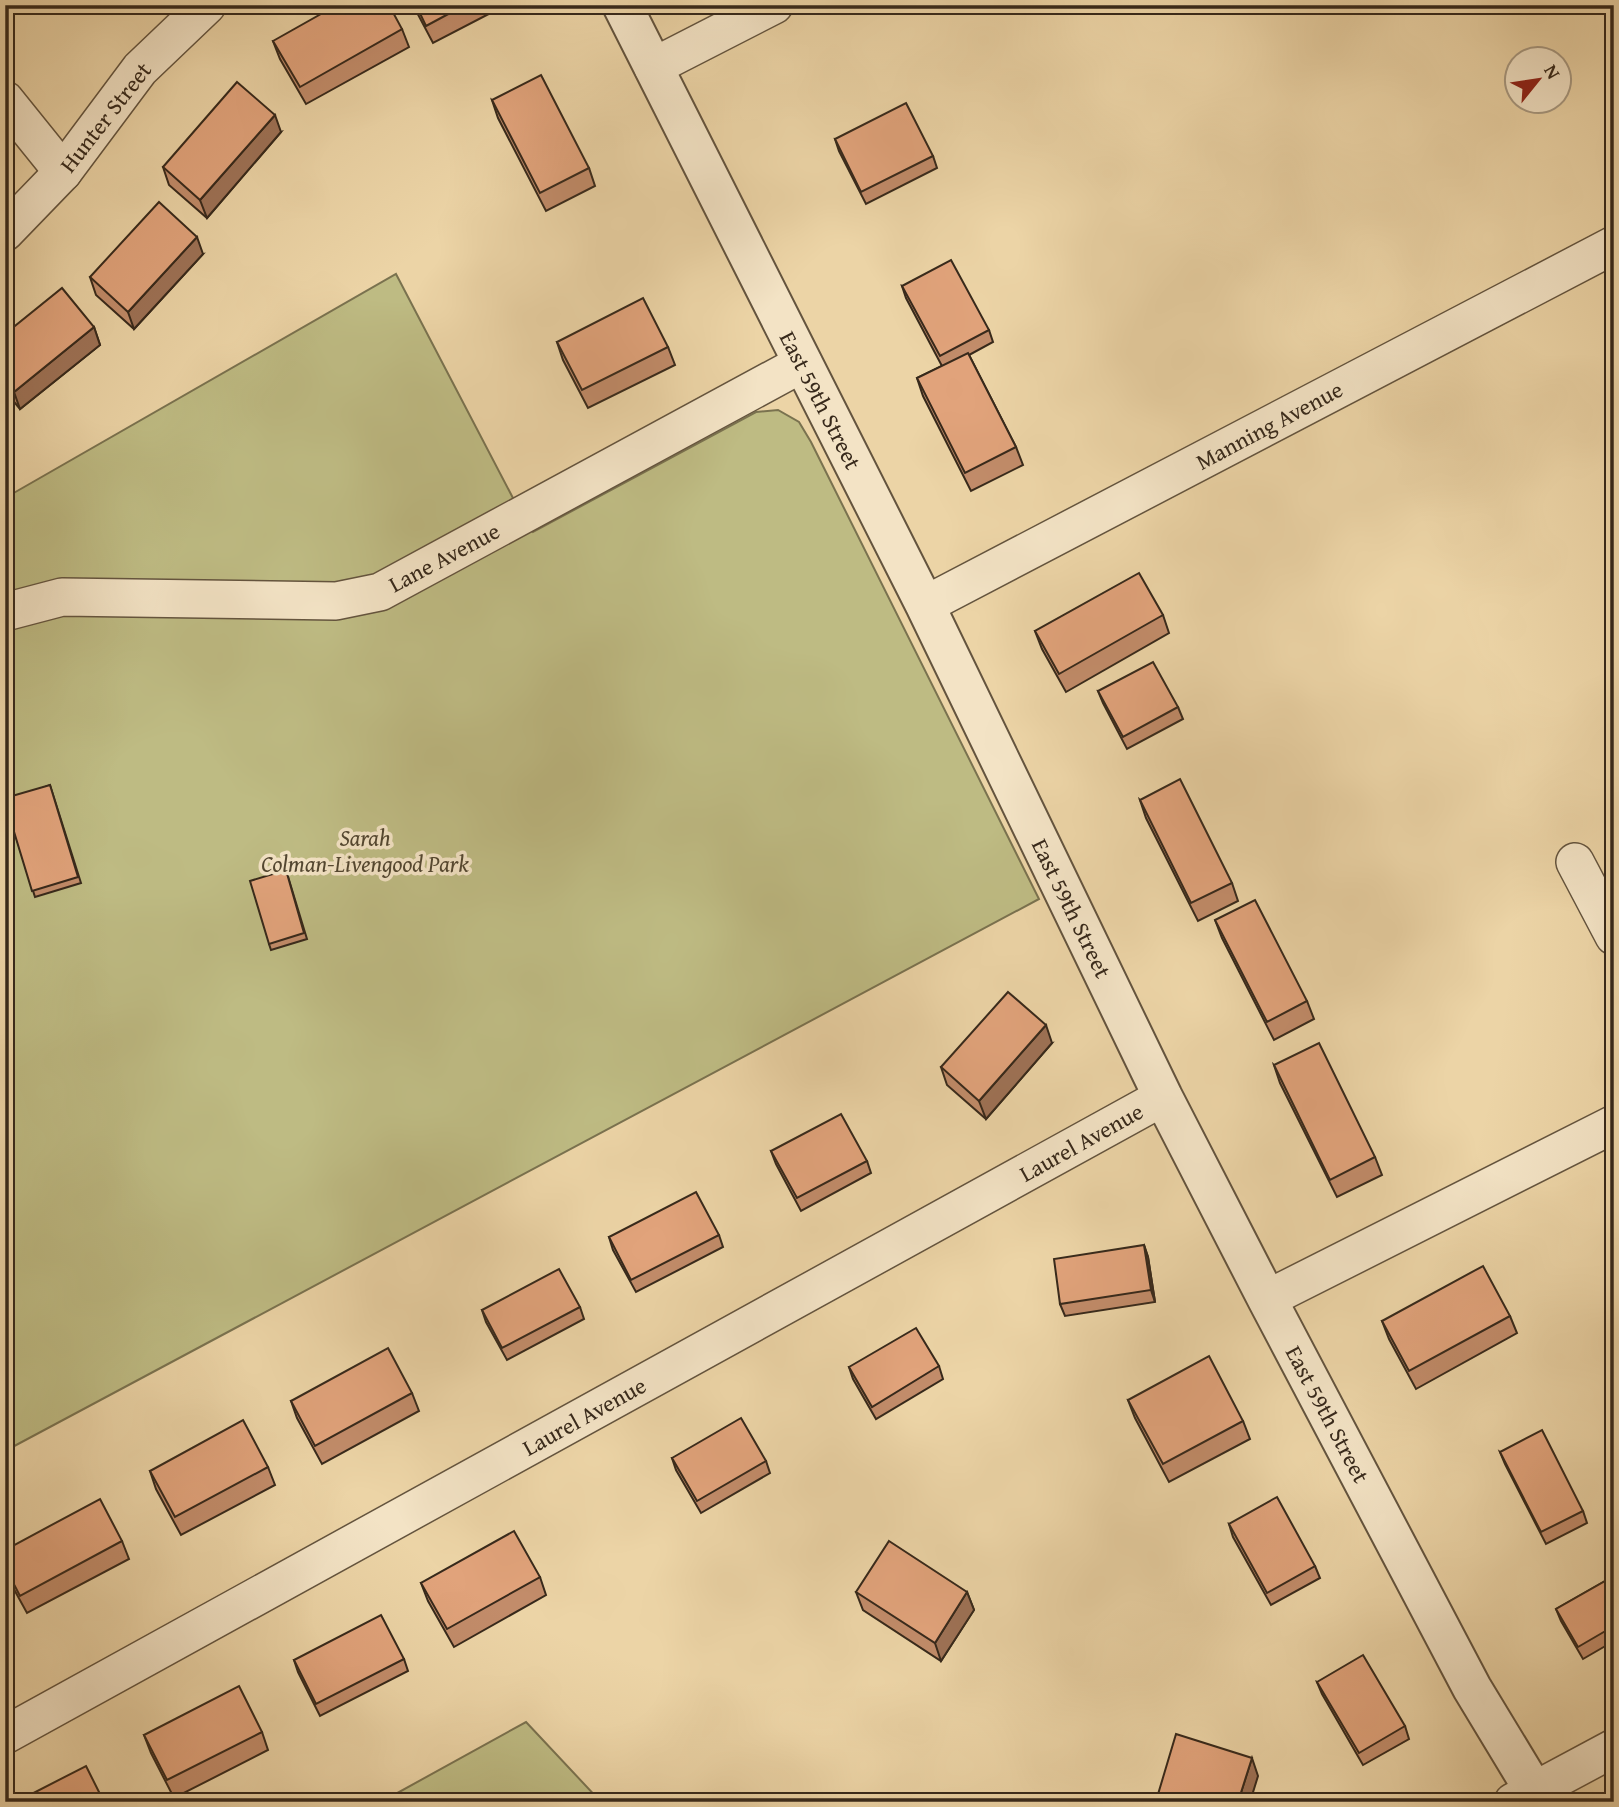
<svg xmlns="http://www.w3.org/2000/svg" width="1619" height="1807" viewBox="0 0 1619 1807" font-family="'Gentium Book Plus',serif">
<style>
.green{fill:#bebb83;stroke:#7a724f;stroke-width:2}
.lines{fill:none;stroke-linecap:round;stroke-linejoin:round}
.minor-casing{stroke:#64543e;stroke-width:40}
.tertiary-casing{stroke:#64543e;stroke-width:42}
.minor{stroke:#f3e3c5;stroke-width:37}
.tertiary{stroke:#f3e3c5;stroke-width:38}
.wall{fill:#c28c6a;stroke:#37291b;stroke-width:2}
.shaded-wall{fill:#9e7256;stroke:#37291b;stroke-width:2}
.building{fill:#e1a37b;stroke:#37291b;stroke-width:2}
.labels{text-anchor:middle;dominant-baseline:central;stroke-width:7;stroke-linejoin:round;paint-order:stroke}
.street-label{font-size:23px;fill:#37291b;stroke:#f3e3c5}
.park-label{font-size:23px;font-style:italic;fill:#524630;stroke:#f3e3c5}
</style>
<rect width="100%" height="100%" fill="#ecd4a6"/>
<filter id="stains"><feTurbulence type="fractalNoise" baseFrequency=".00286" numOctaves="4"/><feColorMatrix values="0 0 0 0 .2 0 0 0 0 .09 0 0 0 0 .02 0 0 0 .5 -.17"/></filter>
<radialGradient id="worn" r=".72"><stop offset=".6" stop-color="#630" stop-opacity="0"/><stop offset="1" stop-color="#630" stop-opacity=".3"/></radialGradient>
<!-- green -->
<g class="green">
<path d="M 396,274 L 514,500 L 533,532 L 756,412 L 778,410 L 799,422 L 811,442 L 1039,899 L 5,1451 L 5,498 Z"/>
<path d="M 526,1722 L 601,1802 L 381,1802 Z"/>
</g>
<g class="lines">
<defs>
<g id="minor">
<path d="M 653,67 L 774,5"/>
<path d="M 5,100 L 63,172"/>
<path d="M 5,232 L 63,172 L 140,69 L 207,5"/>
<path d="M 925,605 L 1614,245"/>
<path d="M 5,612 L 62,597 L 336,601 L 380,592 L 803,363"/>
<path d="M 1575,862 L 1614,936"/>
<path d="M 1267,1299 L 1614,1124"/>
<path d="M 5,1735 L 1163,1097"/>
<path d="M 1513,1802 L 1614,1748"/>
</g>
<path id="tertiary" d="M 622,5 L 925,605 L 1163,1097 L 1267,1299 L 1472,1688 L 1541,1802"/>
</defs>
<!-- minor casing -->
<use href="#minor" class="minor-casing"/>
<!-- tertiary casing -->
<use href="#tertiary" class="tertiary-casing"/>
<!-- minor -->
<use href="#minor" class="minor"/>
<!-- tertiary -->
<use href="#tertiary" class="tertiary"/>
</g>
<!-- wall -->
<g class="wall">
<path d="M 413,5 L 506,5 L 433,43 Z"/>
<path d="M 402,29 L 409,47 L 306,104 L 280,59 L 273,41 Z"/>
<path d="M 492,100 L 589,168 L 595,186 L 546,211 L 498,118 Z"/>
<path d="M 281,132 L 207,218 L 169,185 L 163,167 Z"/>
<path d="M 835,139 L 933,156 L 937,168 L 866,204 L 839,151 Z"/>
<path d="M 203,254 L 134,329 L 96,295 L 90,277 Z"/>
<path d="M 902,286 L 989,330 L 993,342 L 969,355 L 1016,447 L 1023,465 L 971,491 L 923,396 L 917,378 L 942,366 L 906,298 Z"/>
<path d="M 94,327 L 100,345 L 20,409 L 5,391 L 5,334 Z"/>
<path d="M 557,342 L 668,347 L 675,365 L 588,408 L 563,360 Z"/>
<path d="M 1163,615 L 1169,633 L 1066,692 L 1042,649 L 1035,631 Z"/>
<path d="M 1098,691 L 1178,707 L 1183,719 L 1127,749 L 1103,703 Z"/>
<path d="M 50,785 L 81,883 L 35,897 L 5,802 Z"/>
<path d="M 1140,800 L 1232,883 L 1238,901 L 1198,921 L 1146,818 Z"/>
<path d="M 286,870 L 307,939 L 271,950 L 269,944 Z"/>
<path d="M 1215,920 L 1307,1001 L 1314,1019 L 1274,1040 L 1222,938 Z"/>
<path d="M 1052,1043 L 986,1119 L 947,1085 L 941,1067 Z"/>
<path d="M 1274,1065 L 1375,1157 L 1382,1175 L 1337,1197 L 1280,1083 Z"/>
<path d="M 771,1151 L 867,1161 L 871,1173 L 801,1211 L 776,1164 Z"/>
<path d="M 719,1235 L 723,1247 L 636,1292 L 613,1250 L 609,1237 Z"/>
<path d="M 1144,1245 L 1148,1257 L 1155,1302 L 1065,1316 L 1060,1304 Z"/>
<path d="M 580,1307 L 584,1319 L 507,1360 L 486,1322 L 482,1310 Z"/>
<path d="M 1510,1316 L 1517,1333 L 1416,1389 L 1389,1339 L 1382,1321 Z"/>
<path d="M 939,1366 L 943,1379 L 876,1419 L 853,1379 L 849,1367 Z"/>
<path d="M 412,1393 L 419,1411 L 322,1464 L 297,1418 L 291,1401 Z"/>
<path d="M 1128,1400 L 1243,1421 L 1250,1439 L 1169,1482 L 1135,1418 Z"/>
<path d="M 1500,1452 L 1583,1511 L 1587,1523 L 1546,1544 L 1505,1464 Z"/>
<path d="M 672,1458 L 766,1461 L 770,1473 L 701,1513 L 676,1470 Z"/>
<path d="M 268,1467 L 275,1485 L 181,1535 L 156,1489 L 150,1471 Z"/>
<path d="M 1229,1524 L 1315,1566 L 1320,1578 L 1271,1605 L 1233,1537 Z"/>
<path d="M 122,1541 L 129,1559 L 27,1613 L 5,1573 L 5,1550 Z"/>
<path d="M 1614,1576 L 1614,1641 L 1583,1659 L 1561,1621 L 1556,1609 Z"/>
<path d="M 540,1577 L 546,1595 L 454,1647 L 428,1601 L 421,1583 Z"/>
<path d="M 856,1592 L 967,1592 L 974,1610 L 941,1661 L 863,1610 Z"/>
<path d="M 404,1659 L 408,1671 L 320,1716 L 298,1672 L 294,1660 Z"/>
<path d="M 1317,1682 L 1405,1726 L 1409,1739 L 1363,1765 L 1322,1694 Z"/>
<path d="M 262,1732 L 268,1750 L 174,1798 L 151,1753 L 144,1735 Z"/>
</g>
<!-- shaded-wall -->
<g class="shaded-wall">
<path d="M 275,115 L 281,132 L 207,218 L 200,200 Z"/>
<path d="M 197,237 L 203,254 L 134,329 L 128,312 Z"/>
<path d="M 94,327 L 100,345 L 20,409 L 14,392 Z"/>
<path d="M 1046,1025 L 1052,1043 L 986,1119 L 979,1101 Z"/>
<path d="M 1144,1245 L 1148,1257 L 1155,1302 L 1151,1290 Z"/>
<path d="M 967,1592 L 974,1610 L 941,1661 L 935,1643 Z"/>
<path d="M 1252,1758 L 1258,1776 L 1250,1802 L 1238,1802 Z"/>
</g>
<!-- building -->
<g class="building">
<path d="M 337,5 L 389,5 L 402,29 L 300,87 L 273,41 Z"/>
<path d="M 416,5 L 465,5 L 426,26 Z"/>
<path d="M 541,75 L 589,168 L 540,193 L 492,100 Z"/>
<path d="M 237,82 L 275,115 L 200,200 L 163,167 Z"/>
<path d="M 906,103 L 933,156 L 861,192 L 835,139 Z"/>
<path d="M 159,202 L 197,237 L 128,312 L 90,277 Z"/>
<path d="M 951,260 L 989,330 L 940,356 L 902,286 Z"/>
<path d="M 62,288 L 94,327 L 14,392 L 5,381 L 5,334 Z"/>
<path d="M 643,298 L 668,347 L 582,390 L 557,342 Z"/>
<path d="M 968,353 L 1016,447 L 965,473 L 917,378 Z"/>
<path d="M 1139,573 L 1163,615 L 1059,674 L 1035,631 Z"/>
<path d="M 1153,662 L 1178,707 L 1123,737 L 1098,691 Z"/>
<path d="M 1180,779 L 1232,883 L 1191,903 L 1140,800 Z"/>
<path d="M 50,785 L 78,877 L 32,891 L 5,802 L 5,798 Z"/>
<path d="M 286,870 L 304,933 L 269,944 L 250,881 Z"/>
<path d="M 1255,900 L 1307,1001 L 1267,1022 L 1215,920 Z"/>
<path d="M 1008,992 L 1046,1025 L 979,1101 L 941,1067 Z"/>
<path d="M 1319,1043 L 1375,1157 L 1330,1180 L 1274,1065 Z"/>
<path d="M 841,1114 L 867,1161 L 797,1198 L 771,1151 Z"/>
<path d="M 696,1192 L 719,1235 L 631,1280 L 609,1237 Z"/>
<path d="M 1144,1245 L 1151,1290 L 1060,1304 L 1054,1259 Z"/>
<path d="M 1483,1266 L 1510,1316 L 1409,1371 L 1382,1321 Z"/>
<path d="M 559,1269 L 580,1307 L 502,1348 L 482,1310 Z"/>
<path d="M 916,1328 L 939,1366 L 872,1407 L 849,1367 Z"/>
<path d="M 388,1348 L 412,1393 L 315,1446 L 291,1401 Z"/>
<path d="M 1209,1356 L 1243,1421 L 1163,1464 L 1128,1400 Z"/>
<path d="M 741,1418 L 766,1461 L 697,1501 L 672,1458 Z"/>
<path d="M 243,1420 L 268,1467 L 175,1517 L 150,1471 Z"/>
<path d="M 1542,1430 L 1583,1511 L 1541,1532 L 1500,1452 Z"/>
<path d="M 1277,1497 L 1315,1566 L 1267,1593 L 1229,1524 Z"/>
<path d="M 100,1499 L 122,1541 L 20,1596 L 5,1567 L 5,1550 Z"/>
<path d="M 514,1531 L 540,1577 L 447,1629 L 421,1583 Z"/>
<path d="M 889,1541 L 967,1592 L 935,1643 L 856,1592 Z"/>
<path d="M 1614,1576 L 1614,1626 L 1578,1647 L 1556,1609 Z"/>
<path d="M 381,1615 L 404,1659 L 316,1704 L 294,1660 Z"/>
<path d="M 1363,1655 L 1405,1726 L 1359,1753 L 1317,1682 Z"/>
<path d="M 239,1686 L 262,1732 L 167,1780 L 144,1735 Z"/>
<path d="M 1176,1734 L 1252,1758 L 1238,1802 L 1160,1802 L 1156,1801 Z"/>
<path d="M 86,1766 L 104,1802 L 16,1802 Z"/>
</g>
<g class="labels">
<!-- street labels -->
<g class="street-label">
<text transform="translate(105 117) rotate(-52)">Hunter Street</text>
<text transform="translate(821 400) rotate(63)">East 59th Street</text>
<text transform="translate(1269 425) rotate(-28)">Manning Avenue</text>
<text transform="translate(444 557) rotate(-28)">Lane Avenue</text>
<text transform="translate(1072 908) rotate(64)">East 59th Street</text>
<text transform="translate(1081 1142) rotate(-29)">Laurel Avenue</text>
<text transform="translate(1328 1414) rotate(62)">East 59th Street</text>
<text transform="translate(584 1416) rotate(-29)">Laurel Avenue</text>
</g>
<!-- park labels -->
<g class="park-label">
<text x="365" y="837">Sarah<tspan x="365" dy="26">Colman-Livengood Park</tspan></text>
</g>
</g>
<!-- margin -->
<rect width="1619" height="1807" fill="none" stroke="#ecd4a6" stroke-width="28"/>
<rect x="7" y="7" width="1605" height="1793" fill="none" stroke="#37291b" stroke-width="3.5"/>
<rect x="14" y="14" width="1591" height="1779" fill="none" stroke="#37291b" stroke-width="2"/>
<!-- north arrow -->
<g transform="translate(1538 80) rotate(60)"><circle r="33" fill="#f3e3c5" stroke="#a89981" stroke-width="2"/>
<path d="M0-5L12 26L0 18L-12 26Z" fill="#8f2418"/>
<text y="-10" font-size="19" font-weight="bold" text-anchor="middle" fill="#37291b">N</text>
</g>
<rect width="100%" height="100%" filter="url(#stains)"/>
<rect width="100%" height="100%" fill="url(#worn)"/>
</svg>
